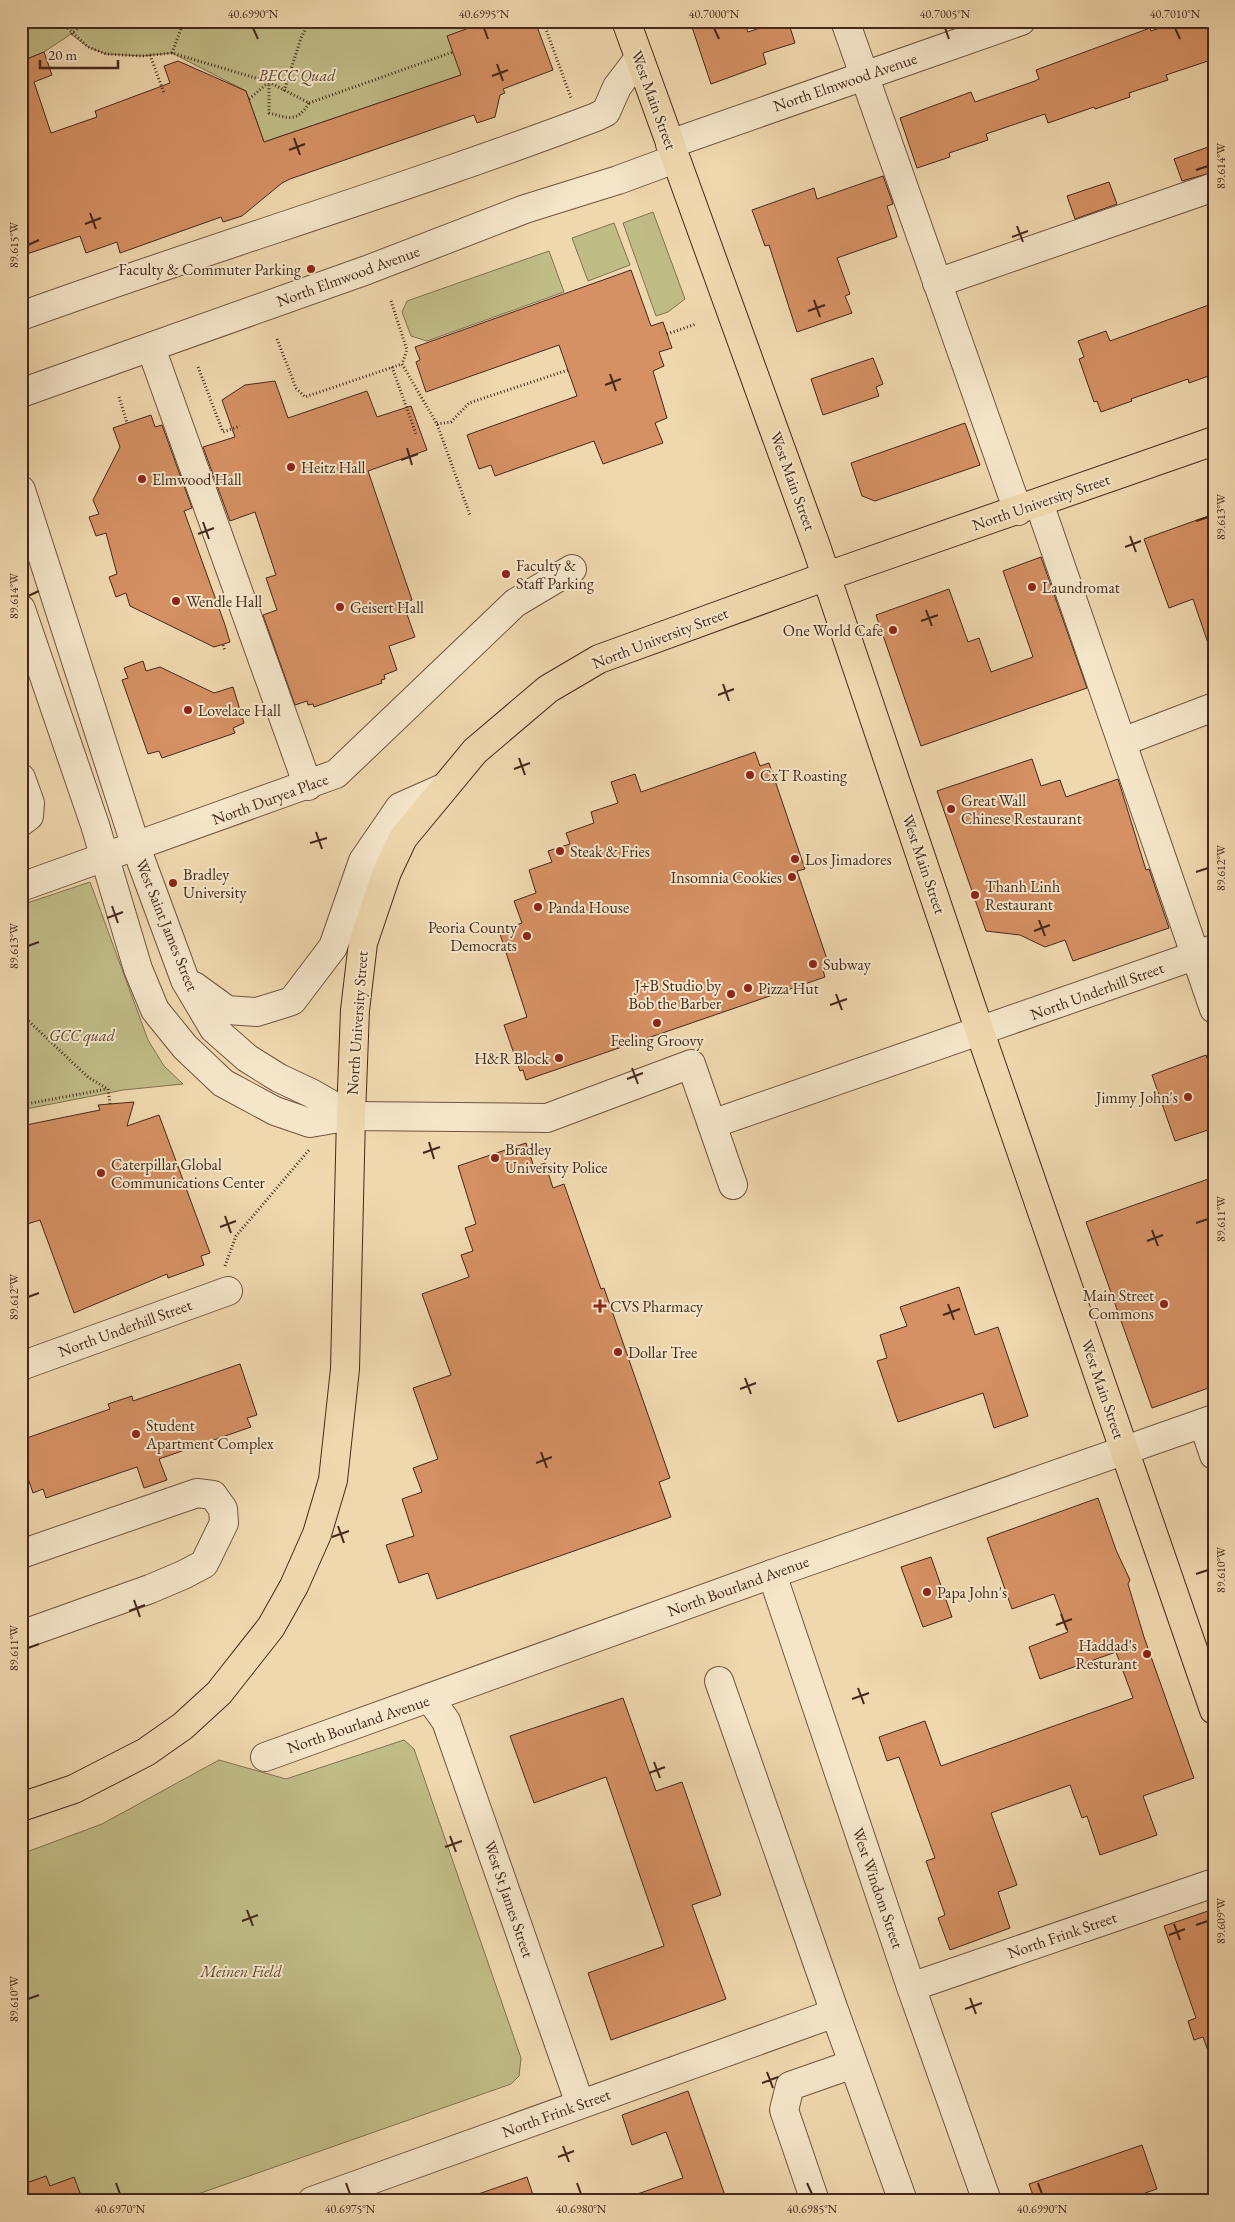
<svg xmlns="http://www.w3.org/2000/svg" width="1235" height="2222" viewBox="0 0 1235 2222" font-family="'EB Garamond',serif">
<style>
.green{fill:#c0bc86;stroke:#827252}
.building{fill:#d59063;stroke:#45281d}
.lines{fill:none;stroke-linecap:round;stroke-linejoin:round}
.minor-casing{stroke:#705441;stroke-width:30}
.major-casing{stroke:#45281d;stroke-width:30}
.path{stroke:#45281d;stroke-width:3;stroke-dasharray:1 2.5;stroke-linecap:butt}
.minor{stroke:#f5e6ca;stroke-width:28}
.major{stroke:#f0d8ae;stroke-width:28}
.ticks{fill:none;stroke:#45281d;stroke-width:2}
.poi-dot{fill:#8f2418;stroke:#f5e6ca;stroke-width:2}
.labels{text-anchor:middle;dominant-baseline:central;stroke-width:4;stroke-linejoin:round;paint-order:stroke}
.park-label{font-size:16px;font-style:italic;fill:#5e4632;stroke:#f5e6ca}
.street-label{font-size:16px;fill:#45281d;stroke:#f5e6ca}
.poi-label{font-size:16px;fill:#45281d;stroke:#f5e6ca;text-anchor:start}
.neatline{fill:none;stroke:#45281d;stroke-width:2}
.ticks-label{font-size:12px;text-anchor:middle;fill:#45281d}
</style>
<rect width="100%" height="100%" fill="#f0d8ae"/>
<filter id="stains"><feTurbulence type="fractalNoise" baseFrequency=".004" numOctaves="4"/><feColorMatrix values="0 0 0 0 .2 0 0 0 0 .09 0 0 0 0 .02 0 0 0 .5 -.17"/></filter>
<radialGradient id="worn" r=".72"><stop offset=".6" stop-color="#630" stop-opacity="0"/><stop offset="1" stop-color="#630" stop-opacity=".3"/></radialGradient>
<!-- green -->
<g class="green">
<path d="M 21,21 L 479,21 L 480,24 L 461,75 L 264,142 L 246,91 L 172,53 L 142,56 L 106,54 L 88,47 L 71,34 L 44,52 L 21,61 Z"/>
<path d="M 653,212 L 685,299 L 668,312 L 656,316 L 623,223 Z"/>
<path d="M 614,223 L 630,265 L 588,281 L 572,238 Z"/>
<path d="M 549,251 L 564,292 L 427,341 L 411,336 L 402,312 L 407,301 Z"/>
<path d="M 90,882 L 148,1040 L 164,1066 L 183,1084 L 123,1090 L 21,1110 L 21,905 Z"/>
<path d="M 404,1740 L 414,1749 L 521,2058 L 519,2076 L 511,2084 L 178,2201 L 21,2201 L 21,1854 L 102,1824 L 219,1760 L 286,1779 Z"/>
</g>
<!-- building -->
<g class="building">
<path d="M 488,21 L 535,21 L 553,70 L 503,89 L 505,93 L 500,95 L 495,117 L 477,123 L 474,115 L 290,179 L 282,183 L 242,216 L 223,222 L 221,217 L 120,253 L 117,242 L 86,253 L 80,236 L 21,256 L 21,55 L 25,55 L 27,59 L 44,52 L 52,75 L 34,82 L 51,133 L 97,117 L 95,111 L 170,83 L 164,66 L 178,61 L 246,91 L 264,142 L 461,75 L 447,36 Z"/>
<path d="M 690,21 L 744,21 L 748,32 L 781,21 L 788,21 L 795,43 L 763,53 L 766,64 L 711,84 Z"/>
<path d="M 1180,21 L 1214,21 L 1214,59 L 1166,75 L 1168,80 L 1129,93 L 1130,97 L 1095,109 L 1094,107 L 1048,123 L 1045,114 L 986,134 L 988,140 L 949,153 L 950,157 L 917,168 L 900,118 L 971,92 L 975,102 L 1035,81 L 1039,79 L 1036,70 L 1150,28 L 1151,31 Z"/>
<path d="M 1214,145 L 1214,172 L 1182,181 L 1174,159 Z"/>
<path d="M 883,176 L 893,204 L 887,206 L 897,237 L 837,258 L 850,294 L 845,296 L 852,313 L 797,332 L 769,245 L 765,246 L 752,210 L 814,188 L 817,199 Z"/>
<path d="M 1109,182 L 1117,204 L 1075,219 L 1067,196 Z"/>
<path d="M 631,270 L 651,326 L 663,322 L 672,348 L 659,352 L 664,366 L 653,371 L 667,418 L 655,423 L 663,443 L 603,464 L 594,441 L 495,476 L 491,465 L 479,469 L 467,435 L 577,396 L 559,345 L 426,392 L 416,362 L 420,360 L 415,347 Z"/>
<path d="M 1214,303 L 1214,374 L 1189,383 L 1188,379 L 1131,399 L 1132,401 L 1101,412 L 1097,401 L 1094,402 L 1079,359 L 1084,357 L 1078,341 L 1106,331 L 1110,341 Z"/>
<path d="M 873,358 L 883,384 L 876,387 L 879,396 L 823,415 L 811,379 Z"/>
<path d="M 275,381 L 288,418 L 367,391 L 377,417 L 411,406 L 427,450 L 368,471 L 412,600 L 403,603 L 415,637 L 389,646 L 397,670 L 384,675 L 385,679 L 381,680 L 382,683 L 314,707 L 313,704 L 308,705 L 307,701 L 295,705 L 263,615 L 277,610 L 266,578 L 276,575 L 255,512 L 230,521 L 203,447 L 235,437 L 222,400 L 245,385 Z"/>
<path d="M 151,415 L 155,427 L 162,425 L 192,508 L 184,511 L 225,625 L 230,642 L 214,647 L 130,606 L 126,593 L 116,597 L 109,577 L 117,574 L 106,533 L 96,536 L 89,517 L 99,514 L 93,500 L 120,447 L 113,428 Z"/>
<path d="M 965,423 L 980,465 L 875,501 L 862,496 L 851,463 Z"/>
<path d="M 1214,514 L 1214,649 L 1210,649 L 1193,599 L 1169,608 L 1144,539 Z"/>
<path d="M 1041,557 L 1087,688 L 921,746 L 876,615 L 949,589 L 968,642 L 979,638 L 991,672 L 1033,657 L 1003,571 Z"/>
<path d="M 143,661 L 146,671 L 160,667 L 214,693 L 233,687 L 244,723 L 233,728 L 235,733 L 162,758 L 159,751 L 148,754 L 122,680 L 128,678 L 124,668 Z"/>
<path d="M 755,752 L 760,766 L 769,763 L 805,869 L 797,871 L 829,965 L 822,967 L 825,977 L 526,1080 L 523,1070 L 520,1071 L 504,1025 L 527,1017 L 499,931 L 522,923 L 514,901 L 536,893 L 529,870 L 552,862 L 548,851 L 570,844 L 566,833 L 594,823 L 591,812 L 618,803 L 611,782 L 635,774 L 641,792 Z"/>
<path d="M 1032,759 L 1041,786 L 1060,780 L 1066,797 L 1118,779 L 1146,870 L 1149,869 L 1169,928 L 1073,961 L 1065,940 L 1045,947 L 1020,935 L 986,931 L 937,791 Z"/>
<path d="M 1206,1055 L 1214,1078 L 1214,1128 L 1175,1141 L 1152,1075 Z"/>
<path d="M 134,1102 L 127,1126 L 159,1115 L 210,1253 L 201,1256 L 204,1265 L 168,1278 L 167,1274 L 74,1313 L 40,1220 L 21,1226 L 21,1126 L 100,1110 L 98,1105 Z"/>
<path d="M 526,1143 L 534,1167 L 545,1163 L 553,1188 L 564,1184 L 601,1289 L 604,1288 L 670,1478 L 659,1482 L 671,1517 L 437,1599 L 428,1573 L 399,1583 L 386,1545 L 414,1536 L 402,1499 L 422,1492 L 413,1468 L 438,1459 L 413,1388 L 451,1375 L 422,1294 L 469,1277 L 461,1255 L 473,1251 L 465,1228 L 476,1224 L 458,1166 Z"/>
<path d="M 1214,1177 L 1214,1386 L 1152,1408 L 1086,1222 Z"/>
<path d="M 959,1287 L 975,1335 L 998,1327 L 1028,1416 L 994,1428 L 983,1393 L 898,1422 L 877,1361 L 887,1358 L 880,1335 L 907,1326 L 900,1307 Z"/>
<path d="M 240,1364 L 257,1415 L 247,1418 L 251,1427 L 159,1459 L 167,1480 L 144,1488 L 137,1467 L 46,1498 L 43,1489 L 33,1493 L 21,1458 L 21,1440 L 110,1409 L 108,1404 L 132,1396 L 133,1401 Z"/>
<path d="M 1098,1498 L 1116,1550 L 1130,1580 L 1128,1584 L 1144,1637 L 1194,1778 L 1143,1796 L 1157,1835 L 1100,1855 L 1087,1816 L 1082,1818 L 1070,1785 L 991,1813 L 1017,1885 L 998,1892 L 1010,1928 L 950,1950 L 938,1918 L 945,1915 L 926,1861 L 935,1858 L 899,1757 L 887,1761 L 879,1737 L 925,1721 L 941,1766 L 1133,1698 L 1116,1652 L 1040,1679 L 1029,1647 L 1068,1632 L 1054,1594 L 1012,1609 L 987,1538 Z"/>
<path d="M 931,1557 L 952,1617 L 923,1627 L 901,1567 Z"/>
<path d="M 623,1698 L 656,1791 L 682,1782 L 721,1895 L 692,1905 L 726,1999 L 611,2040 L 588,1973 L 664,1946 L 606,1777 L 534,1803 L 510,1736 Z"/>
<path d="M 1214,1909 L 1214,2058 L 1211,2059 L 1203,2037 L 1194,2040 L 1188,2021 L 1196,2018 L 1164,1926 Z"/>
<path d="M 688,2091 L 727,2201 L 627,2201 L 626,2198 L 683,2178 L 666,2132 L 632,2145 L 622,2115 Z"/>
<path d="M 1142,2145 L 1157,2189 L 1145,2193 L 1148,2201 L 1035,2201 L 1029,2184 Z"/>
<path d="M 46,2176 L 50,2186 L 74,2177 L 83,2201 L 21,2201 L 21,2185 Z"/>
<path d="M 527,2177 L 535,2201 L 468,2201 L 467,2198 Z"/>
</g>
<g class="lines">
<defs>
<g id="minor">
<path d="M 845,21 L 1018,511"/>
<path d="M 670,144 L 1021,21"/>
<path d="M 937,283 L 1214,187"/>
<path d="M 21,316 C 212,247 406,189 596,117 L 606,112 L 617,87 L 639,58"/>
<path d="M 151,348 L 308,786"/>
<path d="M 21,393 L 367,270 L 525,209 L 618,180 L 675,159"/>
<path d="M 21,490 L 136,847 L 185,980 L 214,1029 L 247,1058 L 279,1078 L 311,1093 L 351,1116"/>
<path d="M 1039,503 L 1214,1009"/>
<path d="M 21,609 L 95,825 L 138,969 L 155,1010 L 185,1047 L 223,1083 L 275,1111 L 310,1123 L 351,1116 L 547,1118 L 691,1064 L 733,1185"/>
<path d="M 1122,742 L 1214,707"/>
<path d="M 21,778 L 30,803 L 29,816 L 21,822"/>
<path d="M 21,887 L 336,774 L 515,603 L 572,569"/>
<path d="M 194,986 L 227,1010 L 257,1012 L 292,1001 L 333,947 L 363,861 L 400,807 L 443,788"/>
<path d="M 712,1124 L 1214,949"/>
<path d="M 21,1366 L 228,1291"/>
<path d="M 1203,1423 L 1214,1455"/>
<path d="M 21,1554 L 197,1493 L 213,1495 L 223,1509 L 224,1523 L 204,1564 L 183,1575 L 150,1589 L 21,1635"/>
<path d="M 772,1574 L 911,1987 L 987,2201"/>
<path d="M 430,1699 L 446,1721 L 580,2104"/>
<path d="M 265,1757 L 772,1574 L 1214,1419"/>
<path d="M 911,1987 L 1214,1883"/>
<path d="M 835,2013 L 903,2201"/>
<path d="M 312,2201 L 835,2013 L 719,1681"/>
<path d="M 815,2201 L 784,2110 L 790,2086 L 853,2064"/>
</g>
<g id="major">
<path d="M 626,21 L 816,546 L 980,1032 L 1214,1710"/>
<path d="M 21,1807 L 74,1789 L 146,1752 L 183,1726 L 219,1693 L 271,1627 L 294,1586 L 317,1534 L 333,1480 L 345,1369 L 351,1116 L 355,1010 L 363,943 L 387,872 L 403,838 L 475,751 L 548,689 L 599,659 L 827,576 L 1214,441"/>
</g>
</defs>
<!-- minor casing -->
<use href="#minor" class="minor-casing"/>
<!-- major casing -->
<use href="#major" class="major-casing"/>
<!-- path -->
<g class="path">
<path d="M 60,21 L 88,47 L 106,54 L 142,56 L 172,53 L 269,82"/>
<path d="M 66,21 L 69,29"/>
<path d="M 543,21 L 571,98"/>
<path d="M 71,34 L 86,21"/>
<path d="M 172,53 L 182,26 L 187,21"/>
<path d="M 150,55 L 164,93"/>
<path d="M 269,82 L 309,103 C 297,123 288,118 269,113 Z"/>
<path d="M 284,91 L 301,38 L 310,21"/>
<path d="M 249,99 L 269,82"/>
<path d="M 309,103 L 453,52"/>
<path d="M 391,301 L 407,350 L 402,364 L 437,424 L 470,515"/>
<path d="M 667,334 L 696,324"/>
<path d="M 277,339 L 296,388 L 305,397 L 402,364"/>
<path d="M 198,367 L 223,432 L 240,426"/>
<path d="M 392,367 L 416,434"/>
<path d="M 119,397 L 127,423"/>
<path d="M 437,424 L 451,422 L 469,403 L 568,370"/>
<path d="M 223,645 L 225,651"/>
<path d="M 21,1014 L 89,1078 L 108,1089"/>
<path d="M 108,1089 L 110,1104"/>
<path d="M 21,1105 L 107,1089"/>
<path d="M 225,1266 L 236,1236 L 309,1150"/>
<path d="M 21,1476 L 27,1474"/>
</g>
<!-- minor -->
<use href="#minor" class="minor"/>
<!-- major -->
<use href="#major" class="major"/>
</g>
<!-- ticks -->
<path class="ticks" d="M 253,28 L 258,39M 484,28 L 488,39M 714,28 L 719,39M 945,28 L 949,39M 1175,28 L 1180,39M 497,64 L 503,81M 492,76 L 508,70M 294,138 L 300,155M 289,150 L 305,144M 1196,170 L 1208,166M 90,213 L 96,229M 85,224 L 101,218M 1017,226 L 1023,242M 1012,237 L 1028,231M 28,245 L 39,240M 814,300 L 820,317M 808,311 L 825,305M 610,374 L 616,391M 605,385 L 621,379M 407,448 L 412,465M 401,460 L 418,454M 1196,521 L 1208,517M 203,522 L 209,539M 198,534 L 214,528M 1130,536 L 1136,552M 1125,547 L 1141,541M 28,596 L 39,591M 926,610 L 932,626M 921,621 L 938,615M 723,684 L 729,701M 718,695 L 734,689M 519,758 L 525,775M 514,769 L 530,763M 316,832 L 322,849M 310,843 L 327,838M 1196,872 L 1208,868M 112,906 L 118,923M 107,918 L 123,912M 1039,920 L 1045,936M 1034,931 L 1050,925M 28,946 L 39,942M 836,994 L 842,1010M 830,1005 L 847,999M 632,1068 L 638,1084M 627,1079 L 643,1073M 429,1142 L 434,1159M 423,1153 L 440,1147M 225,1216 L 231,1233M 1196,1223 L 1208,1219M 220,1227 L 236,1221M 1152,1230 L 1158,1246M 1147,1241 L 1163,1235M 28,1297 L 39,1293M 948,1304 L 954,1320M 943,1315 L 960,1309M 745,1378 L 751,1394M 740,1389 L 756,1383M 541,1452 L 547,1468M 536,1463 L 552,1457M 338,1526 L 344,1543M 332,1537 L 349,1531M 1196,1574 L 1208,1570M 134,1600 L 140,1617M 129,1611 L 145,1605M 1061,1614 L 1067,1630M 1056,1625 L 1072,1619M 28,1648 L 39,1644M 858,1688 L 864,1704M 852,1699 L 869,1693M 654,1762 L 660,1778M 649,1773 L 665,1767M 450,1836 L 456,1852M 445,1847 L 462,1841M 247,1910 L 253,1926M 242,1921 L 258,1915M 1174,1924 L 1180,1940M 1196,1925 L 1208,1921M 1169,1935 L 1185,1929M 970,1998 L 976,2014M 28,1999 L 39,1995M 965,2009 L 982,2003M 767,2072 L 773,2088M 762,2083 L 778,2077M 563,2146 L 569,2162M 558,2157 L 574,2151M 116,2183 L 120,2194M 346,2183 L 350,2194M 577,2183 L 581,2194M 807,2183 L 812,2194M 1038,2183 L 1042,2194"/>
<!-- markers -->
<g class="poi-dot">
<circle cx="311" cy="269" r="5"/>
<circle cx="291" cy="467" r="5"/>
<circle cx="142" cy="479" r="5"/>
<circle cx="506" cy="574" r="5"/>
<circle cx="1032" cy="587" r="5"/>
<circle cx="176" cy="601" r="5"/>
<circle cx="340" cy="607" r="5"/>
<circle cx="893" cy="630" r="5"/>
<circle cx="188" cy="710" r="5"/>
<circle cx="750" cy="775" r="5"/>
<circle cx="951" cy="809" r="5"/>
<circle cx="560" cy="851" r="5"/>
<circle cx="795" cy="859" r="5"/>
<circle cx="792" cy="877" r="5"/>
<circle cx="173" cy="883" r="5"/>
<circle cx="975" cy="895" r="5"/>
<circle cx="538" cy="907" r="5"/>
<circle cx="527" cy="936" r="5"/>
<circle cx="813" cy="964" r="5"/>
<circle cx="748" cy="988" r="5"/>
<circle cx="731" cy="994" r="5"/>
<circle cx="657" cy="1023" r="5"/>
<circle cx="559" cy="1058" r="5"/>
<circle cx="1188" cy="1097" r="5"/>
<circle cx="495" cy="1158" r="5"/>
<circle cx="101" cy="1173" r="5"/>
<circle cx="1164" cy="1304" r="5"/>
<path d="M597.5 1298.5h5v5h5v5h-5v5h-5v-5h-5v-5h5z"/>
<circle cx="618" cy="1352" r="5"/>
<circle cx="136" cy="1434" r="5"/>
<circle cx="927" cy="1592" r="5"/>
<circle cx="1147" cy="1654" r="5"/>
</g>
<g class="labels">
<!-- park labels -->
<g class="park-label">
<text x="297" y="75">BECC Quad</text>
<text x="82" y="1035">GCC quad</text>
<text x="241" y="1971">Meinen Field</text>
</g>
<!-- street labels -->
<g class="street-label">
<text transform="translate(845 82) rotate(-19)">North Elmwood Avenue</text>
<text transform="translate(654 100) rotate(70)">West Main Street</text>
<text transform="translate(348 276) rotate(-20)">North Elmwood Avenue</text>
<text transform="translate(793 481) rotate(70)">West Main Street</text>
<text transform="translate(1041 502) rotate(-19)">North University Street</text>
<text transform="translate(660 638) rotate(-21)">North University Street</text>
<text transform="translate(270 799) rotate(-20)">North Duryea Place</text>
<text transform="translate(924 864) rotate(71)">West Main Street</text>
<text transform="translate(167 925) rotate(68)">West Saint James Street</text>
<text transform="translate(1097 991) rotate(-20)">North Underhill Street</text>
<text transform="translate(357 1023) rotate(-86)">North University Street</text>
<text transform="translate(125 1328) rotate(-20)">North Underhill Street</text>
<text transform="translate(1103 1389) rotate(71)">West Main Street</text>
<text transform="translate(738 1586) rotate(-20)">North Bourland Avenue</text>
<text transform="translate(358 1724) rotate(-19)">North Bourland Avenue</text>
<text transform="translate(878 1888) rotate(71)">West Windom Street</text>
<text transform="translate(509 1899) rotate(71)">West St James Street</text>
<text transform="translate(1062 1935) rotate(-19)">North Frink Street</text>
<text transform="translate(556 2113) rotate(-20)">North Frink Street</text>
</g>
<!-- poi labels -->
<g class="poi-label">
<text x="301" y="269" text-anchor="end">Faculty &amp; Commuter Parking</text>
<text x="301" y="467">Heitz Hall</text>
<text x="152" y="479">Elmwood Hall</text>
<text x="516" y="565">Faculty &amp;<tspan x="516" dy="18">Staff Parking</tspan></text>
<text x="1042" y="587">Laundromat</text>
<text x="186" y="601">Wendle Hall</text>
<text x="350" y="607">Geisert Hall</text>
<text x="883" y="630" text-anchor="end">One World Cafe</text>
<text x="198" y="710">Lovelace Hall</text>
<text x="760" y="775">CxT Roasting</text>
<text x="961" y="800">Great Wall<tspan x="961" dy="18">Chinese Restaurant</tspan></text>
<text x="570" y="851">Steak &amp; Fries</text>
<text x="805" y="859">Los Jimadores</text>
<text x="183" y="874">Bradley<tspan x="183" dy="18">University</tspan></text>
<text x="782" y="877" text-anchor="end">Insomnia Cookies</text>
<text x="985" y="886">Thanh Linh<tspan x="985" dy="18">Restaurant</tspan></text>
<text x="548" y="907">Panda House</text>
<text x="517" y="927" text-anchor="end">Peoria County<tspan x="517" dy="18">Democrats</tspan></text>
<text x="823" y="964">Subway</text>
<text x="721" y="985" text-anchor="end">J+B Studio by<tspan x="721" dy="18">Bob the Barber</tspan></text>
<text x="758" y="988">Pizza Hut</text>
<text x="657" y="1040" text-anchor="middle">Feeling Groovy</text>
<text x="549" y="1058" text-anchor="end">H&amp;R Block</text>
<text x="1178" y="1097" text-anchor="end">Jimmy John's</text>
<text x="505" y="1149">Bradley<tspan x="505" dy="18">University Police</tspan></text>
<text x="111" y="1164">Caterpillar Global<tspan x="111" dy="18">Communications Center</tspan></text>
<text x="1154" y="1295" text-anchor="end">Main Street<tspan x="1154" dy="18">Commons</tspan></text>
<text x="610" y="1306">CVS Pharmacy</text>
<text x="628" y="1352">Dollar Tree</text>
<text x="146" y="1425">Student<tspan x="146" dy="18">Apartment Complex</tspan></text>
<text x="937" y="1592">Papa John's</text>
<text x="1137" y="1645" text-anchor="end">Haddad's<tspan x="1137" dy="18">Resturant</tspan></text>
</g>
</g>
<!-- margin -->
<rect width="1235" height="2222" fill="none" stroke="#f0d8ae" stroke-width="55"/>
<!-- scale -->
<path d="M40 60v8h78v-8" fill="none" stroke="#45281d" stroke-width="2.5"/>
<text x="48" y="60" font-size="15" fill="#45281d" stroke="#f5e6ca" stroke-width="4" paint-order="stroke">20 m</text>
<rect x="28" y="28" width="1180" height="2166" class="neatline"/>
<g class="ticks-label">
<text x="253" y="18">40.6990°N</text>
<text x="484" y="18">40.6995°N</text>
<text x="714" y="18">40.7000°N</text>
<text x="945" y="18">40.7005°N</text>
<text x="1175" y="18">40.7010°N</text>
<text transform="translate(1221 166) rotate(-90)" y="4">89.614°W</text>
<text transform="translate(14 245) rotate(-90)" y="4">89.615°W</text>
<text transform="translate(1221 517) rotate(-90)" y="4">89.613°W</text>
<text transform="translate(14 596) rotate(-90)" y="4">89.614°W</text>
<text transform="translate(1221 868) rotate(-90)" y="4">89.612°W</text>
<text transform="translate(14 946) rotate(-90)" y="4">89.613°W</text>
<text transform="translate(1221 1219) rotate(-90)" y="4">89.611°W</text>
<text transform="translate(14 1297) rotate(-90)" y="4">89.612°W</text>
<text transform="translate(1221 1570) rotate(-90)" y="4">89.610°W</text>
<text transform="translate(14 1648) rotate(-90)" y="4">89.611°W</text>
<text transform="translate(1221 1921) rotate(-90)" y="4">89.609°W</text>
<text transform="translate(14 1999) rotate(-90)" y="4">89.610°W</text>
<text x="120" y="2213">40.6970°N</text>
<text x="350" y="2213">40.6975°N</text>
<text x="581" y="2213">40.6980°N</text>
<text x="812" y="2213">40.6985°N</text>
<text x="1042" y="2213">40.6990°N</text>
</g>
<rect width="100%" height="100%" filter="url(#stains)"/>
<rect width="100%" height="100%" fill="url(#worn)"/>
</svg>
